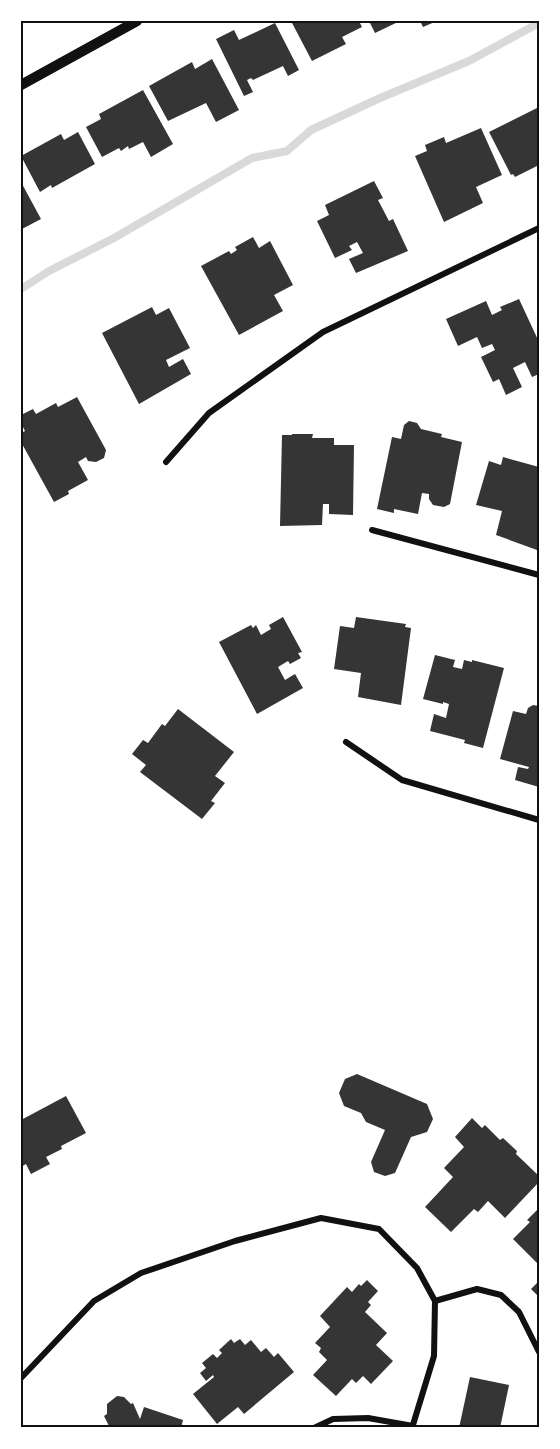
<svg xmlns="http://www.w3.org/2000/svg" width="560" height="1449" viewBox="0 0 560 1449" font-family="Karla,sans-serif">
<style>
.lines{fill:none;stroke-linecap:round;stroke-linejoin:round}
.stream{stroke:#d9d9d9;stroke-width:8}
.building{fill:#353535}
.minor{stroke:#111;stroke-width:6}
.tertiary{stroke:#111;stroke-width:10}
.neatline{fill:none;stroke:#111;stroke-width:2}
</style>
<rect width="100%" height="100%" fill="#fff"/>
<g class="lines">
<!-- stream -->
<path class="stream" d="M 21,289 L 49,271 L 114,238 L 252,158 L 287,151 L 311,130 L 380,98 L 469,61 L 539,23"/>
</g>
<!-- building -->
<g class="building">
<path d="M 291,21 L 359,21 L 362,27 L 342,37 L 346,44 L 312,61 Z"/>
<path d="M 369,21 L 400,21 L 375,33 Z"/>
<path d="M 420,21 L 437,21 L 423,27 Z"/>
<path d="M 275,23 L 299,70 L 288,76 L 283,66 L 253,80 L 251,78 L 247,80 L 253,92 L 244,96 L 216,39 L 234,30 L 239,40 Z"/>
<path d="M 212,59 L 239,110 L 216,122 L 206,103 L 168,121 L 149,86 L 192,62 L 195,69 Z"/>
<path d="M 143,90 L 173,144 L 151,157 L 143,142 L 129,149 L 128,146 L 121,151 L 119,148 L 102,157 L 86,127 L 101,119 L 99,114 Z"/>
<path d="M 539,107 L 539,169 L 537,166 L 515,177 L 513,174 L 511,175 L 489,132 Z"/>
<path d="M 481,128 L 502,175 L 476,187 L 483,203 L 444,222 L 415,156 L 427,151 L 425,145 L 444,137 L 446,143 Z"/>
<path d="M 78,132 L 95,164 L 52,188 L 51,185 L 40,192 L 21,156 L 61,134 L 64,140 Z"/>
<path d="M 374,181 L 383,198 L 378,200 L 389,221 L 393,219 L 408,251 L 356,273 L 349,259 L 363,253 L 357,242 L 349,246 L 352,250 L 335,258 L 317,221 L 329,215 L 325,205 Z"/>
<path d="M 21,182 L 41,219 L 22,229 L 21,227 Z"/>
<path d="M 253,237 L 259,248 L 270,241 L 293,285 L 274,295 L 283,311 L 239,335 L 201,266 L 229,251 L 231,254 L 237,250 L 235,247 Z"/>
<path d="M 519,299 L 539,342 L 539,374 L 532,377 L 525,362 L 513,368 L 522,387 L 506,395 L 499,379 L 493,382 L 481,357 L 495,350 L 492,344 L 482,348 L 477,337 L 458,346 L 446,319 L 486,301 L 492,315 L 502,310 L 500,307 Z"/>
<path d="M 152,307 L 156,315 L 169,308 L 190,348 L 166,360 L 169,367 L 183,359 L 191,374 L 139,404 L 102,333 Z"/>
<path d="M 77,397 L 106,450 L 104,458 L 96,462 L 88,461 L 86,457 L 78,462 L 88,480 L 68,491 L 69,494 L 54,502 L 21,442 L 21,433 L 25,431 L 21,423 L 21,415 L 33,409 L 36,414 L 56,403 L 58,407 Z"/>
<path d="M 409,421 L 417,423 L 421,429 L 442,434 L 441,437 L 462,442 L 450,504 L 444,507 L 433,505 L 429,499 L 429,494 L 422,493 L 418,514 L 394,509 L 394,513 L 377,509 L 392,437 L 401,439 L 404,425 Z"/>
<path d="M 292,434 L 313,434 L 312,438 L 334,438 L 334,445 L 354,445 L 353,515 L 329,514 L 329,504 L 323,504 L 322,525 L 280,526 L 282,435 L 292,435 Z"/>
<path d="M 503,457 L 539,467 L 539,543 L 537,550 L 496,535 L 502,511 L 476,505 L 489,461 L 501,465 Z"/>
<path d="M 283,617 L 302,652 L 298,653 L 301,658 L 290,664 L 288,661 L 278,667 L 285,680 L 295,674 L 303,688 L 257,714 L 219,642 L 251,625 L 253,628 L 256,625 L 261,635 L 271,629 L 269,625 Z"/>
<path d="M 356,617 L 406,624 L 405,627 L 411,628 L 401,705 L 358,697 L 361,673 L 334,669 L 340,626 L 354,628 Z"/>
<path d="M 435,655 L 455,660 L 453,667 L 462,669 L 464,660 L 472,662 L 472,660 L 504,668 L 483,748 L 464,743 L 465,740 L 430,731 L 434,714 L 446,718 L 449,704 L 443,702 L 443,704 L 423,699 Z"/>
<path d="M 533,705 L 539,706 L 539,787 L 515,780 L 518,767 L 528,769 L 529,767 L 500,759 L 513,711 L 526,714 L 528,708 Z"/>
<path d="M 178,709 L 234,752 L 215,776 L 225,783 L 211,801 L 215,803 L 202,819 L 140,772 L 146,765 L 132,754 L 143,740 L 148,743 L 162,724 L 165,726 Z"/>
<path d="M 357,1074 L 427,1104 L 433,1119 L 427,1132 L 411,1137 L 395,1173 L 385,1176 L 374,1172 L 371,1162 L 385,1130 L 366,1122 L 361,1113 L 344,1106 L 339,1093 L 345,1079 Z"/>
<path d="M 66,1096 L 86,1133 L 61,1146 L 62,1149 L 46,1157 L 50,1164 L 31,1174 L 26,1164 L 21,1167 L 21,1120 Z"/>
<path d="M 472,1118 L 482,1128 L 485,1125 L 500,1140 L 503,1138 L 517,1151 L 516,1154 L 539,1176 L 539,1182 L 505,1218 L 488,1201 L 478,1212 L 474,1209 L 451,1232 L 425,1207 L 453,1177 L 444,1168 L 464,1147 L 455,1137 Z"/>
<path d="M 539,1208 L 539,1265 L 513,1239 L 530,1222 L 527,1220 Z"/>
<path d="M 367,1280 L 378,1291 L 368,1302 L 371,1305 L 365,1312 L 387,1333 L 376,1345 L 393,1361 L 371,1384 L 363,1376 L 356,1383 L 352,1379 L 336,1396 L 313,1375 L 327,1360 L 319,1352 L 321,1348 L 315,1343 L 330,1327 L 320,1316 L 347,1287 L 352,1292 L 359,1284 L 361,1286 Z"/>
<path d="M 539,1281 L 539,1297 L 531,1289 Z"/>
<path d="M 231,1339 L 234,1343 L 240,1339 L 245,1345 L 251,1340 L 261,1352 L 266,1348 L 274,1357 L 278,1353 L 294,1372 L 244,1414 L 238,1407 L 217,1424 L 193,1394 L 214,1377 L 213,1375 L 206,1381 L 200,1373 L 206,1368 L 202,1363 L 213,1354 L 217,1358 L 222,1353 L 219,1350 Z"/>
<path d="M 470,1377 L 509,1385 L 500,1428 L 459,1428 Z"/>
<path d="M 117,1396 L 124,1397 L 131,1404 L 133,1403 L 140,1419 L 144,1407 L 183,1420 L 181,1428 L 110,1428 L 104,1416 L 107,1414 L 107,1404 Z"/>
</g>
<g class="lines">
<!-- minor -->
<g class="minor">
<path d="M 166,462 L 209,413 L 323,332 L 539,228"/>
<path d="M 372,530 L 539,575"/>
<path d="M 346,742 L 402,780 L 539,820"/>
<path d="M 435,1301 L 477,1289 L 501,1295 L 519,1312 L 539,1352"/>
<path d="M 21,1378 L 94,1301 L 141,1273 L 235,1241 L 321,1218 L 379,1229 L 417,1268 L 435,1301 L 434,1356 L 412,1428"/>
<path d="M 314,1428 L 333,1419 L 368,1418 L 413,1426"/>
</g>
<!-- tertiary -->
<path class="tertiary" d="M 21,85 L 137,21"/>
</g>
<!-- border -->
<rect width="560" height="1449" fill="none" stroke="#ffffff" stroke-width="45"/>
<rect x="22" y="22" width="516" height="1404" class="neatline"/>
</svg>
